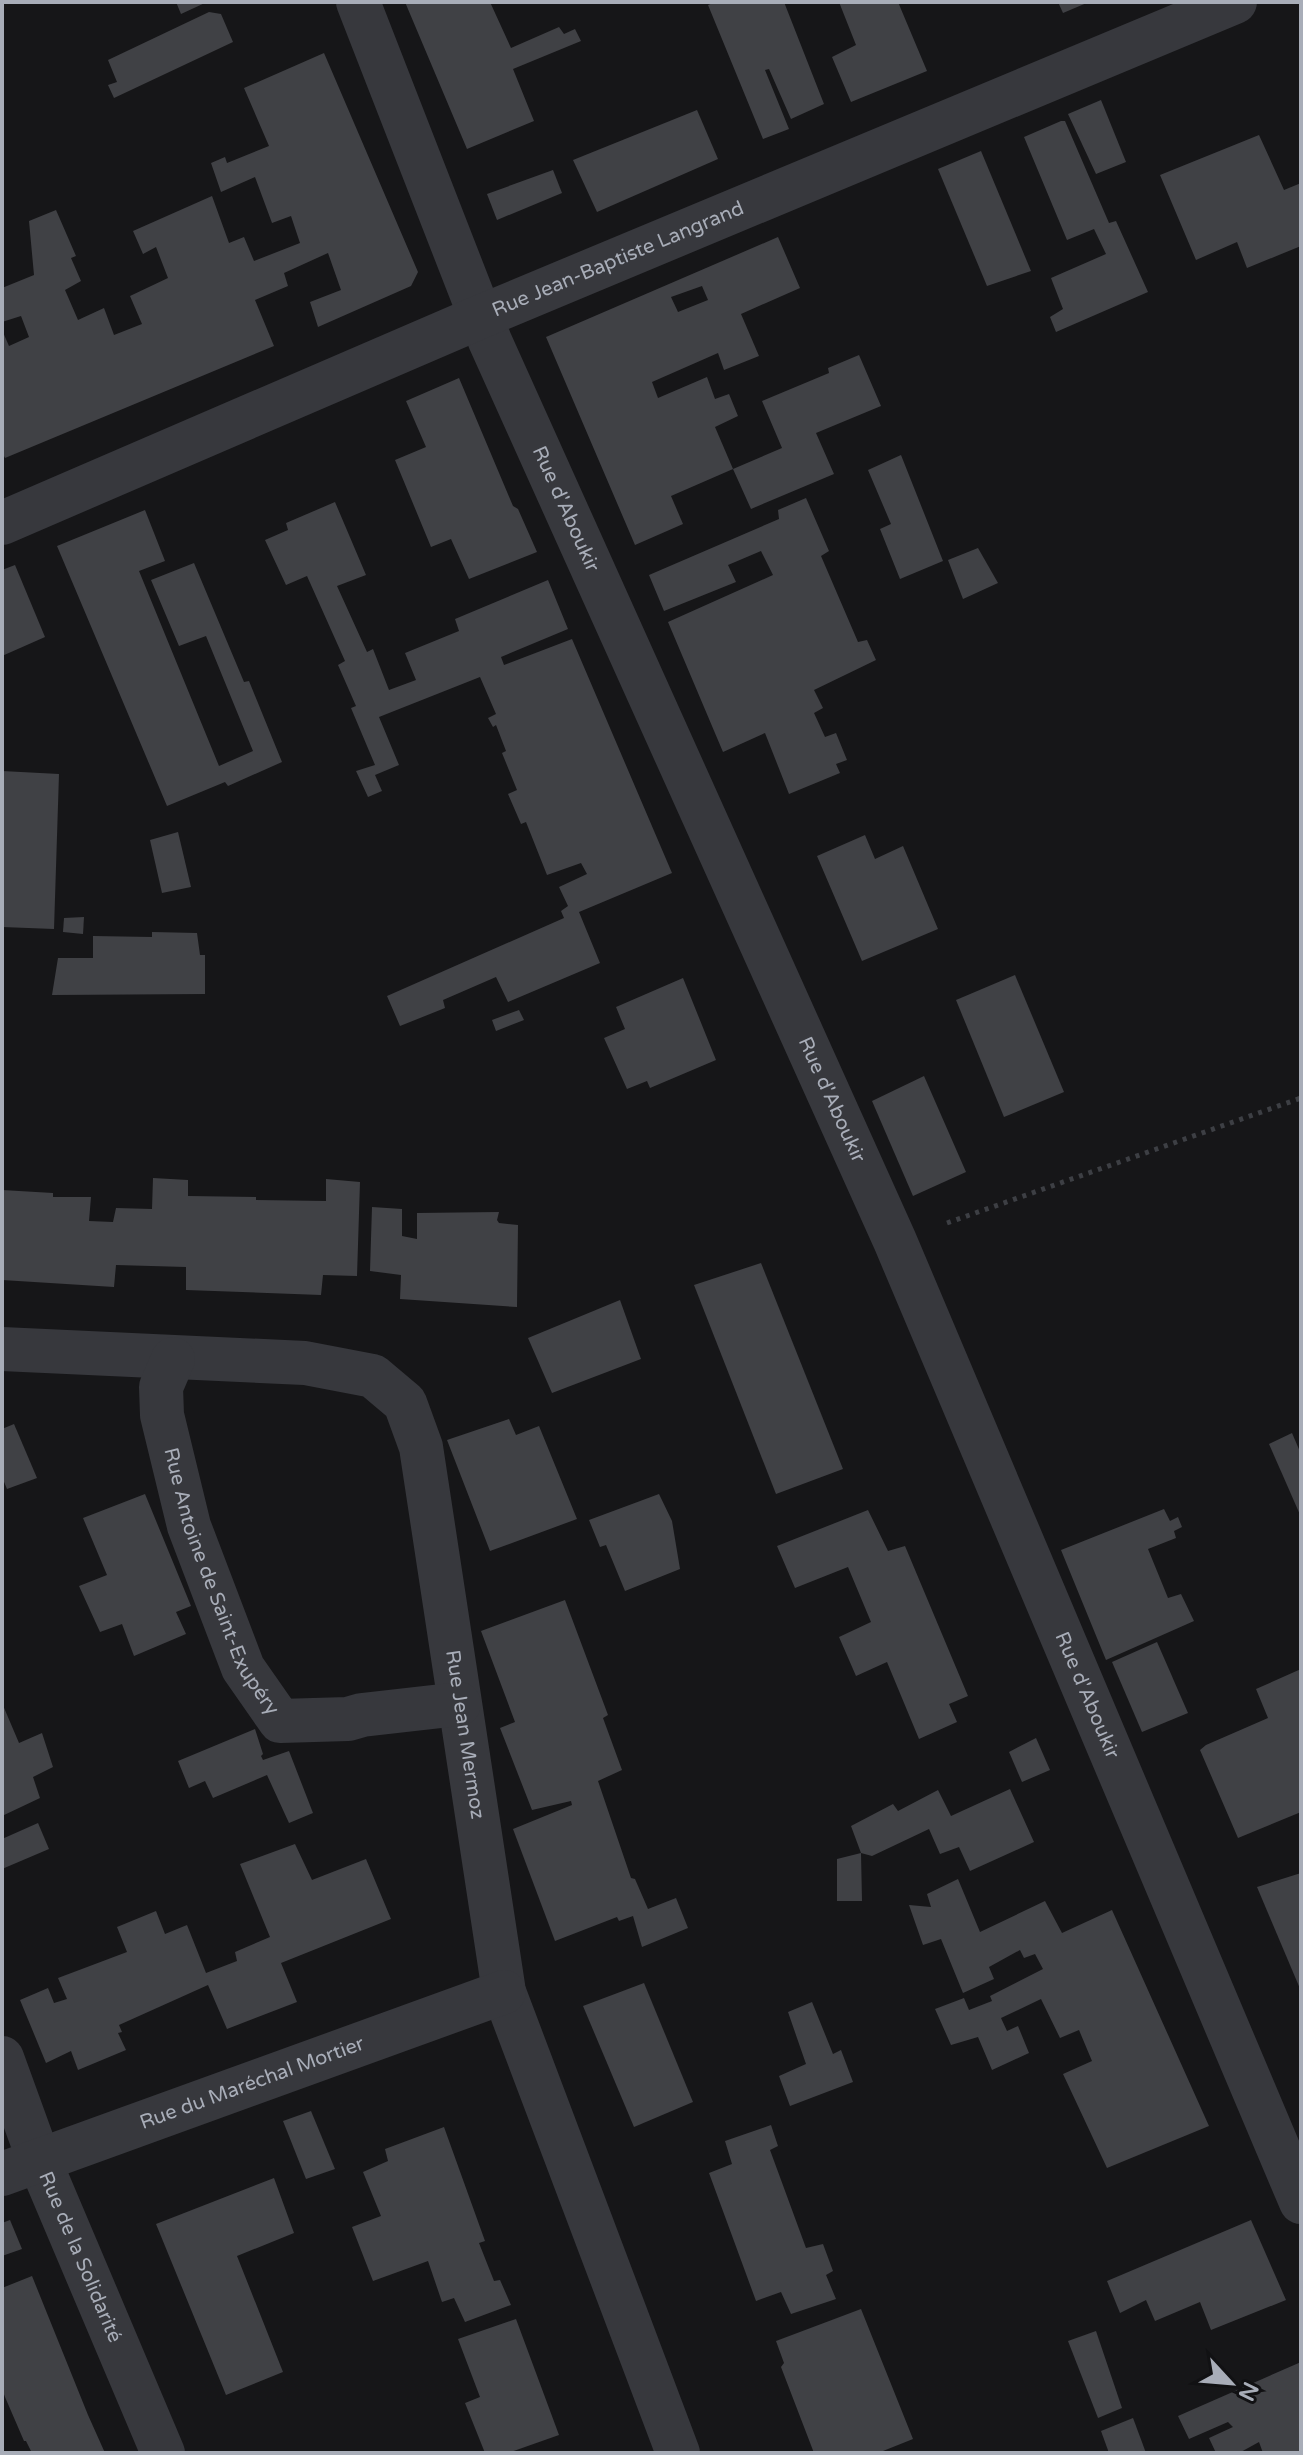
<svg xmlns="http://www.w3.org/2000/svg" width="1303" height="2455" viewBox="0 0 1303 2455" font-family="'Varela Round',sans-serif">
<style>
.building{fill:#404145;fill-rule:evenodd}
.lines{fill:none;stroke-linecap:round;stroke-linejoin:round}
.path{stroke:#3d3f44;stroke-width:5;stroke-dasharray:4 6;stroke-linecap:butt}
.minor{stroke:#37383d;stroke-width:44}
.labels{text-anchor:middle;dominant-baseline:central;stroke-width:8;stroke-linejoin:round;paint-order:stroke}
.street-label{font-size:20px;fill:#a8adb8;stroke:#111113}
</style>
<rect width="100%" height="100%" fill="#161618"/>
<!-- building -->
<g class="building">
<path d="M 176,2 L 207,2 L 181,14 Z"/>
<path d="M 405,2 L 490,2 L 511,48 L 559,27 L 564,34 L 575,29 L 581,41 L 513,69 L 534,121 L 467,149 Z"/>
<path d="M 715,2 L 784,2 L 824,104 L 791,119 L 769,69 L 765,70 L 789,129 L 763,139 L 708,5 Z"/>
<path d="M 839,2 L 898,2 L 927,71 L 851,102 L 832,57 L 856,45 Z"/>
<path d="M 1058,2 L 1089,2 L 1063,13 Z"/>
<path d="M 209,12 L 221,14 L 233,42 L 114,98 L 108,85 L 117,82 L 108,60 Z"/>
<path d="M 324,53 L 418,272 L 411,286 L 318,327 L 310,302 L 341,290 L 328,253 L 284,273 L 288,286 L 255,300 L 274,346 L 5,458 L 2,452 L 2,330 L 9,346 L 29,337 L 21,316 L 2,322 L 2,288 L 34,275 L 29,221 L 56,210 L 76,256 L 71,258 L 81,281 L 65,290 L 78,320 L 104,308 L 114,335 L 142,324 L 130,296 L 168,278 L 156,247 L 143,254 L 133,231 L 212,196 L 229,243 L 244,237 L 254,261 L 300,243 L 291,216 L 272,223 L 255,177 L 221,192 L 211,163 L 225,157 L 227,163 L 269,146 L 244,88 Z"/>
<path d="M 1101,100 L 1126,162 L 1096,174 L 1068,114 Z"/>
<path d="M 697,110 L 718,159 L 597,212 L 573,160 Z"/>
<path d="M 1061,121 L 1065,121 L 1109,223 L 1116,221 L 1148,292 L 1056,332 L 1050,317 L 1063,309 L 1051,278 L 1106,254 L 1094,229 L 1067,240 L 1024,137 Z"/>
<path d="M 1259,135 L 1284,190 L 1301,183 L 1301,246 L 1247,268 L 1237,242 L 1196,260 L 1160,175 Z"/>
<path d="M 981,151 L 1031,271 L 987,286 L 938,169 Z"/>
<path d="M 553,170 L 562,193 L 497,220 L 487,194 Z"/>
<path d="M 778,237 L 800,288 L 741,314 L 759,356 L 724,370 L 718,353 L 652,382 L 658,398 L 707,377 L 715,399 L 729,394 L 738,416 L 715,427 L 733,469 L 671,496 L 683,524 L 635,545 L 546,337 ZM 702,286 L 708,300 L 678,312 L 671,297 Z"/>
<path d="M 859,355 L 881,406 L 816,433 L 834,474 L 751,509 L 733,469 L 782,448 L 762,401 L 829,373 L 828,368 Z"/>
<path d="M 459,378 L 513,506 L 518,509 L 537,552 L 469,579 L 451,539 L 431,547 L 395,460 L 426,447 L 406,401 Z"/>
<path d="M 901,455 L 943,561 L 900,579 L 880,529 L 891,524 L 868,470 Z"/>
<path d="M 806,498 L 829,551 L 821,556 L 858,642 L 867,640 L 876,660 L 814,690 L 823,708 L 814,713 L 825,737 L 836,733 L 847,760 L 836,764 L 840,773 L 789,794 L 765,733 L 723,752 L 668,622 L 773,575 L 761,551 L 728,565 L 736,582 L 664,611 L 649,575 L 779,519 L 778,510 Z"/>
<path d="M 335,502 L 366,575 L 337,586 L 367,652 L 373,649 L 389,690 L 416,680 L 405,653 L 459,631 L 455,619 L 548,580 L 568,629 L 501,657 L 504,665 L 572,639 L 672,873 L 579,912 L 600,963 L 508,1002 L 496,977 L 443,1000 L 445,1008 L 400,1026 L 387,996 L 564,918 L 561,911 L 568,906 L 559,887 L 587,874 L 581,863 L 547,875 L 526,822 L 521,824 L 508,794 L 517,790 L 502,753 L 506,751 L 496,725 L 493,727 L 488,718 L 496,714 L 480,677 L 379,717 L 399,765 L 375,775 L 382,791 L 368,797 L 356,771 L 375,765 L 351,708 L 356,706 L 338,665 L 345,661 L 307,576 L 286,585 L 265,540 L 288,530 L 286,523 Z"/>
<path d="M 145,510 L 165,561 L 139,571 L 219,766 L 253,751 L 206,636 L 179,646 L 151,580 L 194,563 L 244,682 L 249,681 L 282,762 L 228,786 L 225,782 L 167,806 L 57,546 Z"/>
<path d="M 978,548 L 998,583 L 963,599 L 948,560 Z"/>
<path d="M 15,565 L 45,637 L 2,656 L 2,570 Z"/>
<path d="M 2,771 L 59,774 L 54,929 L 2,927 Z"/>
<path d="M 178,832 L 191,887 L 162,893 L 150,840 Z"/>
<path d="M 865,835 L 875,859 L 903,846 L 938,929 L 862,961 L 817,856 Z"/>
<path d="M 84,917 L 83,934 L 63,932 L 64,918 Z"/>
<path d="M 152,932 L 197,933 L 200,955 L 205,955 L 205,994 L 52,995 L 58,958 L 93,958 L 93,936 L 152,937 Z"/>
<path d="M 1015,975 L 1064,1092 L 1004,1117 L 956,1000 Z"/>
<path d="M 683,978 L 716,1060 L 650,1088 L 647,1081 L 627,1089 L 604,1038 L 625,1029 L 616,1007 Z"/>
<path d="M 519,1010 L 524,1020 L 496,1031 L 492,1020 Z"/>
<path d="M 924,1076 L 966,1172 L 913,1196 L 872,1101 Z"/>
<path d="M 153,1178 L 188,1180 L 188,1196 L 256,1197 L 256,1200 L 326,1201 L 326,1179 L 360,1182 L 357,1276 L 323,1275 L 321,1295 L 186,1290 L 186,1267 L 116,1265 L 114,1287 L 2,1280 L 2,1190 L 53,1193 L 53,1197 L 91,1197 L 89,1221 L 113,1222 L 116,1208 L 152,1209 Z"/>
<path d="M 372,1207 L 402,1209 L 402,1236 L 417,1239 L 417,1213 L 499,1212 L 497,1220 L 499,1223 L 518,1225 L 517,1307 L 400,1299 L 401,1275 L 370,1271 Z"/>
<path d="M 761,1263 L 843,1469 L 776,1494 L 694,1285 Z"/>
<path d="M 620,1300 L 641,1359 L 552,1393 L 528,1338 Z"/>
<path d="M 509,1419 L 516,1435 L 539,1426 L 577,1519 L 490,1551 L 447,1440 Z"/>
<path d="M 14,1424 L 37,1478 L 7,1489 L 2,1477 L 2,1429 Z"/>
<path d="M 1292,1433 L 1301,1454 L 1301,1517 L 1269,1444 Z"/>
<path d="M 145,1494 L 191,1606 L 176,1612 L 186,1634 L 134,1656 L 122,1624 L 100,1632 L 79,1586 L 107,1575 L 83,1518 Z"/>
<path d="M 659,1494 L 672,1521 L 680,1569 L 625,1591 L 606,1545 L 600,1547 L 589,1520 Z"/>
<path d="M 1164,1509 L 1170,1521 L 1178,1517 L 1182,1527 L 1174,1531 L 1176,1538 L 1148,1549 L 1168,1598 L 1181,1594 L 1194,1621 L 1106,1660 L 1061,1550 Z"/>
<path d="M 868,1510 L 888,1551 L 905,1546 L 968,1696 L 949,1704 L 957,1722 L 919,1739 L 887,1662 L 856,1676 L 839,1637 L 871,1622 L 848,1567 L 795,1588 L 777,1546 Z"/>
<path d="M 565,1600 L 608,1715 L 603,1718 L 622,1770 L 598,1781 L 631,1878 L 635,1879 L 648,1909 L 676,1898 L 688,1928 L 642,1947 L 633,1916 L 619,1921 L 617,1917 L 555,1941 L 513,1829 L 572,1805 L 571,1801 L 532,1810 L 500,1728 L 515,1722 L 481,1631 Z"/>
<path d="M 1157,1642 L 1188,1713 L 1142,1732 L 1112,1662 Z"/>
<path d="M 1301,1669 L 1301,1812 L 1238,1838 L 1200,1750 L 1206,1745 L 1268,1718 L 1256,1689 Z"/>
<path d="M 2,1703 L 19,1743 L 42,1733 L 53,1767 L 33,1777 L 40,1798 L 2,1816 Z"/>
<path d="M 255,1729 L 263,1754 L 261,1756 L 263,1760 L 289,1751 L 313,1813 L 289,1823 L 267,1775 L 213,1798 L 205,1781 L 189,1788 L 178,1761 Z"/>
<path d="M 1036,1738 L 1050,1770 L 1022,1782 L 1009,1752 Z"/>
<path d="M 1010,1789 L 1034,1842 L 970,1871 L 959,1847 L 940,1854 L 929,1829 L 872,1856 L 861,1853 L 862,1901 L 837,1901 L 837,1859 L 861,1853 L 851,1826 L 893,1804 L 898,1811 L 938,1790 L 951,1816 Z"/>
<path d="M 38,1823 L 49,1849 L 2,1869 L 2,1839 Z"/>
<path d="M 295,1844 L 312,1880 L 366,1859 L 391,1919 L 281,1963 L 297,2002 L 227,2029 L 208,1985 L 119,2025 L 122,2032 L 118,2033 L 126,2050 L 78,2070 L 71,2051 L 46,2063 L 20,2000 L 48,1988 L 54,2003 L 67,1999 L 58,1978 L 127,1952 L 117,1927 L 156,1911 L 165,1934 L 187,1925 L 206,1973 L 237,1961 L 235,1952 L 270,1937 L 240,1864 Z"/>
<path d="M 1301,1873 L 1301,1991 L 1257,1887 Z"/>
<path d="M 958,1879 L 980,1932 L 1045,1901 L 1062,1933 L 1112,1910 L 1209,2126 L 1107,2168 L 1063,2074 L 1092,2061 L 1079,2030 L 1060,2038 L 1041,1999 L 1001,2018 L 1007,2031 L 1018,2026 L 1029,2053 L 992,2070 L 978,2037 L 951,2045 L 935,2009 L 964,1998 L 969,2010 L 992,2001 L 990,1996 L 1043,1969 L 1035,1954 L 1024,1958 L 1020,1950 L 989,1967 L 994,1979 L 963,1993 L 941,1939 L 923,1945 L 909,1905 L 931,1907 L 927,1894 Z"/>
<path d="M 644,1983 L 693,2102 L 634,2127 L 583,2006 Z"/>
<path d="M 812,2002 L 833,2054 L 841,2050 L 853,2082 L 790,2106 L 779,2076 L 806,2064 L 788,2012 Z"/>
<path d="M 311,2111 L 335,2169 L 306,2179 L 283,2121 Z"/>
<path d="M 771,2125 L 778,2146 L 770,2150 L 806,2248 L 823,2244 L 833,2271 L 826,2275 L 836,2299 L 791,2314 L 781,2292 L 756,2301 L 709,2173 L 732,2164 L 725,2141 Z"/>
<path d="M 444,2127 L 485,2241 L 479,2243 L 494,2281 L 500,2280 L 511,2305 L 465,2322 L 454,2298 L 442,2302 L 428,2261 L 373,2281 L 352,2227 L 381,2216 L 363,2172 L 388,2161 L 385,2149 Z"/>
<path d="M 274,2178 L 294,2233 L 237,2256 L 283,2372 L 226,2395 L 156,2224 Z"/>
<path d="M 10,2220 L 22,2249 L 2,2256 L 2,2223 Z"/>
<path d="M 1251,2220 L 1286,2300 L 1211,2330 L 1200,2302 L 1155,2321 L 1146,2300 L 1120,2313 L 1107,2281 Z"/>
<path d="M 32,2276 L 88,2415 L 105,2453 L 32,2453 L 26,2441 L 24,2441 L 5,2397 L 2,2389 L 2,2288 Z"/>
<path d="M 861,2309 L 913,2439 L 883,2451 L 884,2453 L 814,2453 L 781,2367 L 784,2363 L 776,2341 Z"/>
<path d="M 516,2319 L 559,2435 L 508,2453 L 485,2453 L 465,2403 L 480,2397 L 458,2339 Z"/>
<path d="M 1096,2331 L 1122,2408 L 1098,2418 L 1068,2341 Z"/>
<path d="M 1301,2362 L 1301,2453 L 1263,2453 L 1259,2442 L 1239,2453 L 1216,2453 L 1209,2438 L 1233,2427 L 1228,2422 L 1189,2439 L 1178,2416 Z"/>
<path d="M 1133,2418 L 1146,2453 L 1109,2453 L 1101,2431 Z"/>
</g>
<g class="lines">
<!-- path -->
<path class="path" d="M 947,1223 L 1301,1098"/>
<!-- minor -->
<g class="minor">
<path id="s1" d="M 358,2 L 490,341 L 895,1241 L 1301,2202"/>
<path id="s2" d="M 2,523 L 480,317 L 1235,2"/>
<path id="s3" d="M 2,1349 L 305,1363 L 373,1376 L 405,1403 L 421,1447 L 504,1992 L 678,2453"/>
<path id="s4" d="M 173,1359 L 161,1387 L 162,1415 L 189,1526 L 243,1668 L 280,1721 L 348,1719 L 362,1715 L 459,1704"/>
<path id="s5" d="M 2,2058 L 39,2160 L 163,2453"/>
<path id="s6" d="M 2,2174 L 504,1992"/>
</g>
</g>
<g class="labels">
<!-- street labels -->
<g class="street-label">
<text stroke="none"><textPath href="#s2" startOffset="670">Rue Jean-Baptiste Langrand</textPath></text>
<text stroke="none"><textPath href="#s1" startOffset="548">Rue d'Aboukir</textPath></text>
<text stroke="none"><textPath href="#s1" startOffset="1196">Rue d'Aboukir</textPath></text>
<text stroke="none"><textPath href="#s4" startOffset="236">Rue Antoine de Saint-Exupéry</textPath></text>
<text stroke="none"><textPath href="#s1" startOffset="1844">Rue d'Aboukir</textPath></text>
<text stroke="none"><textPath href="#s3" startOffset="752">Rue Jean Mermoz</textPath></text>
<text stroke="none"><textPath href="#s6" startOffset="266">Rue du Maréchal Mortier</textPath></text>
<text stroke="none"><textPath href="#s5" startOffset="214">Rue de la Solidarité</textPath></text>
</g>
</g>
<!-- border -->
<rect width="1303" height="2455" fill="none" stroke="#a8adb8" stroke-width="8"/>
<!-- north arrow -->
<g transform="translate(1231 2383) rotate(116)" stroke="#111113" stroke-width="6" paint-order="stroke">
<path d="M0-6L14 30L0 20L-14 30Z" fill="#a8adb8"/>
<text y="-12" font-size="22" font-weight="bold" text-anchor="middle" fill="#a8adb8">N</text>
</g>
</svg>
